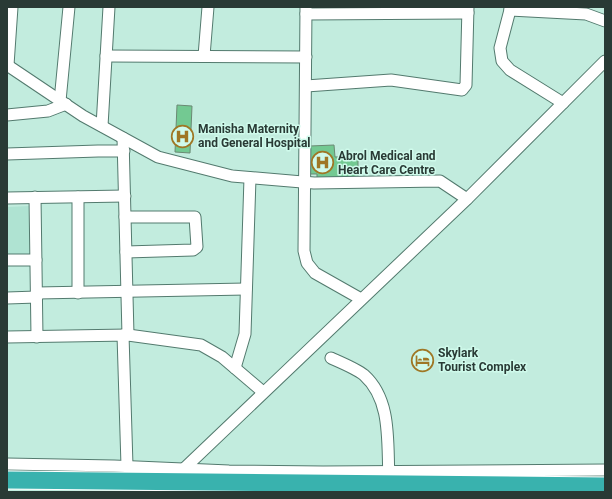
<svg xmlns="http://www.w3.org/2000/svg" width="612" height="499" viewBox="0 0 612 499" font-family="Roboto,sans-serif">
<style>
.built{fill:#afe3d2}
.building{fill:#73c992;stroke:#6a8973}
.lines{fill:none;stroke-linecap:round;stroke-linejoin:round}
.minor-casing{stroke:#537a6e;stroke-width:13}
.highway-casing{stroke:#fff;stroke-width:19}
.minor{stroke:#fff;stroke-width:11}
.highway{stroke:#39b2ae;stroke-width:17}
.labels{text-anchor:middle;dominant-baseline:central;stroke-width:3;stroke-linejoin:round;paint-order:stroke}
.poi-label{font-size:12px;font-weight:bold;fill:#293a35;stroke:#cffaeb;text-anchor:start}
</style>
<rect width="100%" height="100%" fill="#c2ecde"/>
<!-- built -->
<path class="built" d="M 29,206 L 30,256 L 7,256 L 7,207 Z"/>
<!-- building -->
<g class="building">
<path d="M 177,105 L 192,106 L 190,153 L 175,152 Z"/>
<path d="M 334,145 L 335,157 L 358,156 L 358,179 L 317,180 L 317,174 L 307,174 L 310,146 Z"/>
</g>
<g class="lines">
<defs>
<g id="minor">
<path d="M 306,7 L 304,251 L 307,263 L 315,273 L 361,299"/>
<path d="M 510,7 L 510,10 L 586,14 L 605,21"/>
<path d="M 510,10 L 500,48 L 502,61 L 510,70 L 563,103"/>
<path d="M 306,14 L 468,13"/>
<path d="M 106,56 L 306,57"/>
<path d="M 204,56 L 208,7"/>
<path d="M 7,65 L 83,116 L 158,157 L 232,176 L 314,183 L 440,181 L 467,199"/>
<path d="M 8,65 L 12,7"/>
<path d="M 306,86 L 391,80 L 462,90 L 466,85 L 468,7"/>
<path d="M 60,101 L 69,7"/>
<path d="M 7,115 L 48,111 L 66,104"/>
<path d="M 102,126 L 109,7"/>
<path d="M 123,138 L 128,335"/>
<path d="M 7,154 L 98,151 L 124,151"/>
<path d="M 35,197 L 37,337"/>
<path d="M 78,197 L 78,293"/>
<path d="M 7,198 L 125,196"/>
<path d="M 125,217 L 195,217 L 197,247 L 193,250 L 126,252"/>
<path d="M 7,260 L 36,260"/>
<path d="M 37,293 L 246,289"/>
<path d="M 7,298 L 37,297"/>
<path d="M 123,335 L 127,466"/>
<path d="M 7,337 L 128,335 L 201,345 L 222,357 L 263,392"/>
<path d="M 331,358 C 340,362 357,369 364,375 C 392,400 387,443 389,477"/>
<path d="M 235,368 L 245,334 L 250,178"/>
<path d="M 7,464 L 114,466 L 229,471 L 323,472 L 605,470"/>
<path d="M 169,492 L 170,482 L 467,199 L 605,61"/>
</g>
<path id="highway" d="M 7,480 L 605,486"/>
</defs>
<!-- minor casing -->
<use href="#minor" class="minor-casing"/>
<!-- highway casing -->
<use href="#highway" class="highway-casing"/>
<!-- minor -->
<use href="#minor" class="minor"/>
<!-- highway -->
<use href="#highway" class="highway"/>
</g>
<!-- icons -->
<defs>
<symbol id="hospital-ring" viewBox="-11 -11 22 22"><circle r="9.5" fill="#cffaeb" stroke="#9f7725" stroke-width="1.5"/><path d="M-5-5h3v3.5h4V-5h3V5h-3V1.5h-4V5h-3Z" fill="#9f7725"/></symbol>
<symbol id="hotel-ring" viewBox="-11 -11 22 22"><circle r="9.5" fill="#cffaeb" stroke="#9f7725" stroke-width="1.5"/><path d="M-6-4.5h1.5V1H6V5H4.5V3h-9V5H-6ZM-4 0a1.8 1.8 0 1 1 3.6 0ZM.5 0V-2.5h3Q6-2.5 6 0Z" fill="#9f7725"/></symbol>
</defs>
<g fill-rule="evenodd">
<use href="#hospital-ring" x="170" y="124" width="25" height="25"/>
<use href="#hospital-ring" x="310" y="150" width="25" height="25"/>
<use href="#hotel-ring" x="410" y="348" width="25" height="25"/>
</g>
<g class="labels">
<!-- poi labels -->
<g class="poi-label">
<text x="198" y="129">Manisha Maternity<tspan x="198" dy="14">and General Hospital</tspan></text>
<text x="338" y="156">Abrol Medical and<tspan x="338" dy="14">Heart Care Centre</tspan></text>
<text x="438" y="353">Skylark<tspan x="438" dy="14">Tourist Complex</tspan></text>
</g>
</g>
<!-- border -->
<rect width="612" height="499" fill="none" stroke="#293a35" stroke-width="16"/>
</svg>
